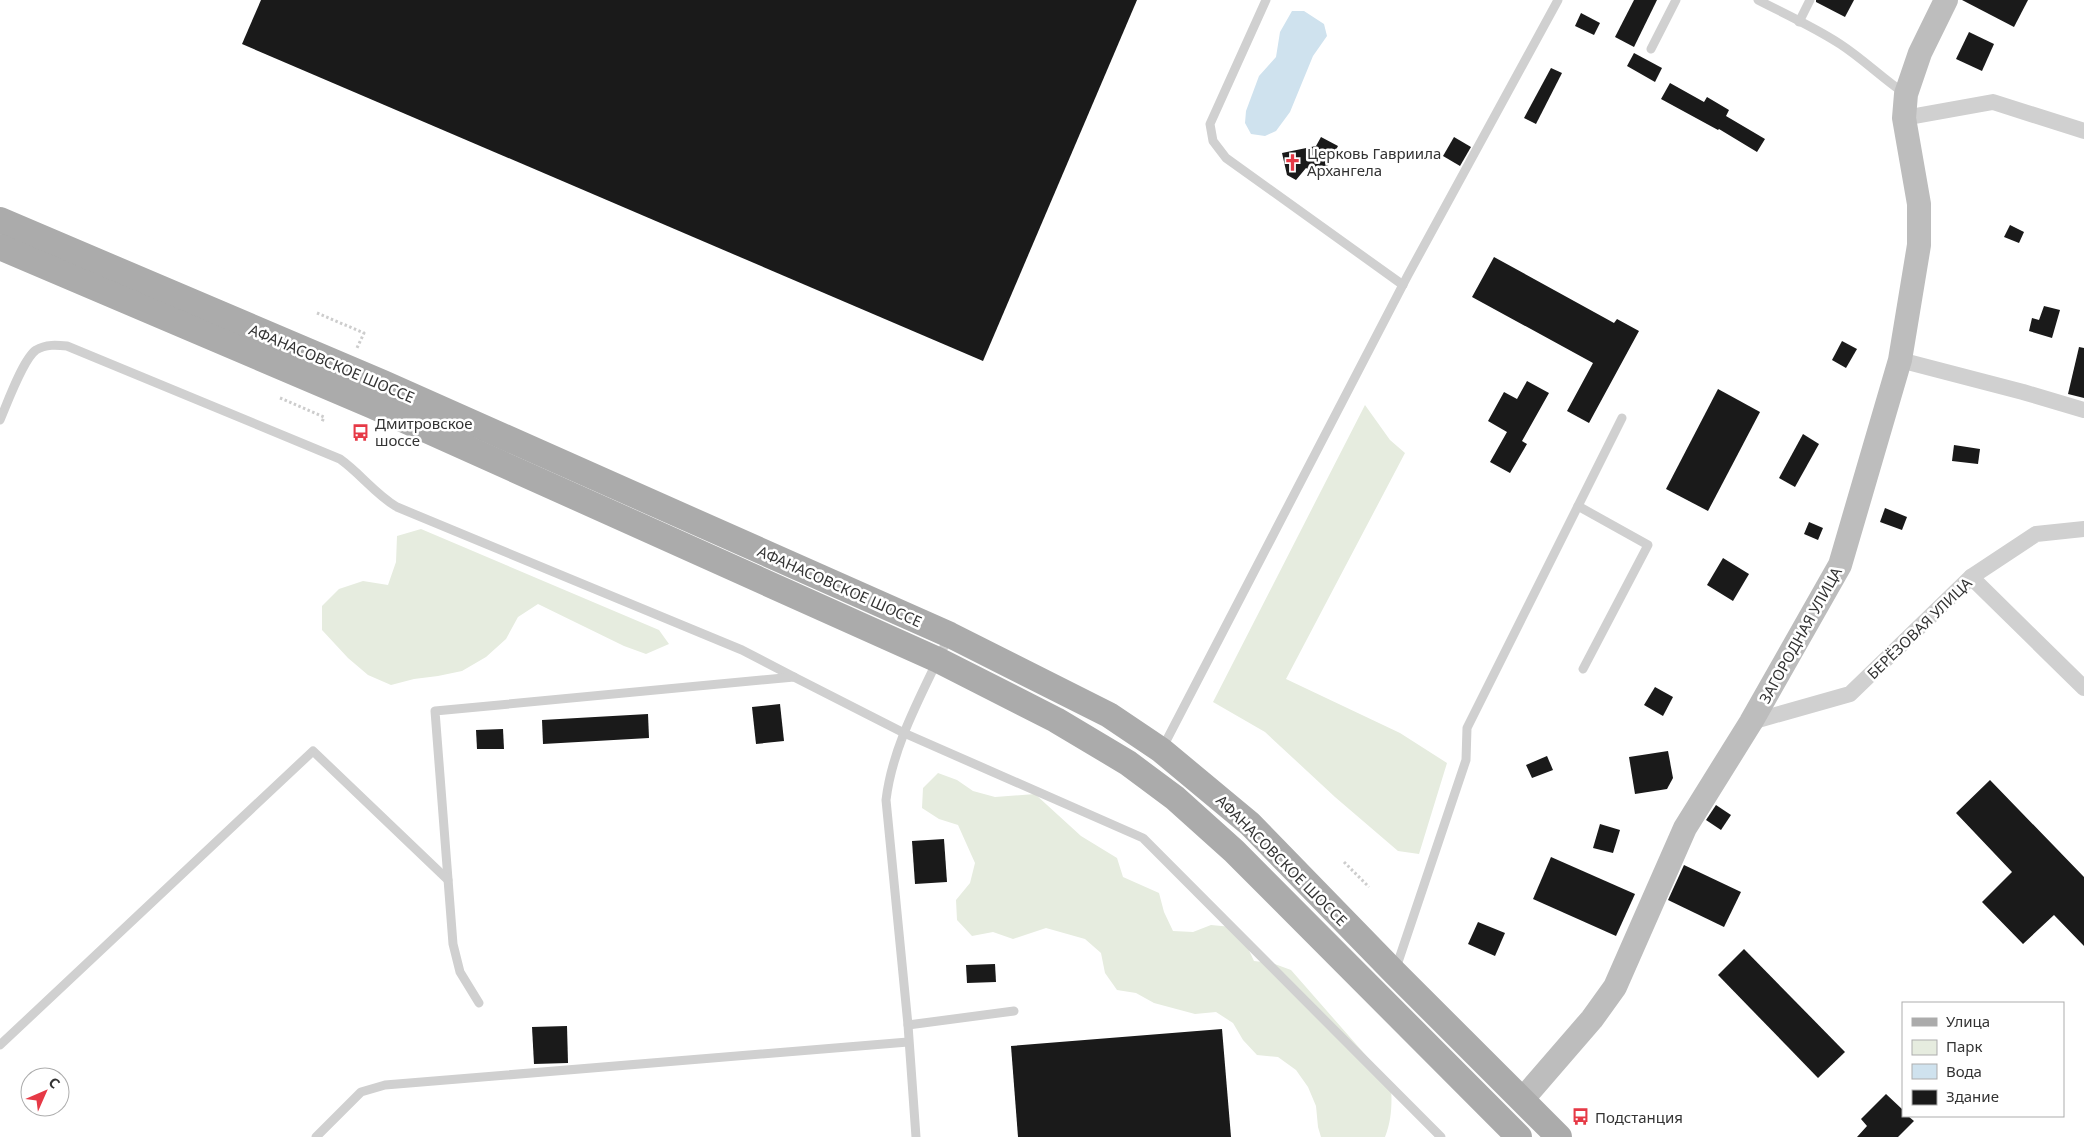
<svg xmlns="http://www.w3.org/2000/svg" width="2084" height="1137" viewBox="0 0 2084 1137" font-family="'Noto Sans',sans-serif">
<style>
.green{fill:#e6ecdf}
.water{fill:#cfe2ee}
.building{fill:#1a1a1a}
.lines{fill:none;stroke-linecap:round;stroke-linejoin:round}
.path{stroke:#cdcdcd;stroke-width:3;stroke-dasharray:2.5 2.5;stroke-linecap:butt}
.lane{stroke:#d0d0d0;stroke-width:9}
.street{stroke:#d0d0d0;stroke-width:16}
.secondary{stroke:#bdbdbd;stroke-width:24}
.primary{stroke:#ababab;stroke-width:26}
.labels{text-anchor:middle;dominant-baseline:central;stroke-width:5;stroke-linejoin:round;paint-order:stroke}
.poi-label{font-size:15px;fill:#333;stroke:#fff;text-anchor:start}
.street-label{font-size:15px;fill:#333;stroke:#fff}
</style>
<rect width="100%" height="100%" fill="#fff"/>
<!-- green -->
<g class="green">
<path d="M 1365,405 L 1390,440 L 1405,453 L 1286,679 L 1400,733 L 1447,763 L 1419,854 L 1398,851 L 1335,797 L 1265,732 L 1213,702 Z"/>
<path d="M 421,529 L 659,630 L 669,644 L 646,654 L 624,646 L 538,604 L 518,617 L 506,639 L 486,657 L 462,671 L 438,676 L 414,679 L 391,685 L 368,675 L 348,658 L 322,630 L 322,606 L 339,589 L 363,581 L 388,585 L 396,562 L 397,536 Z"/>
<path d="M 938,773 L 957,780 L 973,791 L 995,797 L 1035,794 L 1081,836 L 1117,858 L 1123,877 L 1159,893 L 1164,912 L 1173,931 L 1193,932 L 1211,925 L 1232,927 L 1245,942 L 1254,961 L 1272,963 L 1291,970 L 1391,1084 C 1392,1104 1392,1119 1385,1137 L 1321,1137 L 1318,1127 L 1316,1106 L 1308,1087 L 1296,1070 L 1278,1057 L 1257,1055 L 1243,1040 L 1233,1023 L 1216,1012 L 1195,1014 L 1154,1003 L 1136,993 L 1117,990 L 1105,973 L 1101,953 L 1085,939 L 1046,928 L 1013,939 L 993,932 L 972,936 L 957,920 L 956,900 L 970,883 L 975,863 L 958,825 L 939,819 L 922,808 L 923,788 Z"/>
</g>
<!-- water -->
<path class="water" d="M 1292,11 L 1304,11 L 1324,24 L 1327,36 L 1313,56 L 1290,112 L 1276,131 L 1265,136 L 1251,134 L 1245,123 L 1246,111 L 1259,76 L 1276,57 L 1280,32 Z"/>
<!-- building -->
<g class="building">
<path d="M 261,0 L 1137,0 L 983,361 L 242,44 Z"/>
<path d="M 1634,0 L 1657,0 L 1634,47 L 1615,37 Z"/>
<path d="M 1816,0 L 1854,0 L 1845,17 L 1816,2 Z"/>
<path d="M 1962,0 L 2028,0 L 2014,27 Z"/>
<path d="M 1581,13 L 1600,23 L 1594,35 L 1575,26 Z"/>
<path d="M 1969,32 L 1994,44 L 1982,71 L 1956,59 Z"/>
<path d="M 1634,53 L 1662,68 L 1655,82 L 1627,66 Z"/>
<path d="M 1551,68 L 1562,73 L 1536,124 L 1524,118 Z"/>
<path d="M 1670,83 L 1704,102 L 1707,97 L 1729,110 L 1726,116 L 1765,139 L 1757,152 L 1719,129 L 1718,130 L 1661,99 Z"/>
<path d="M 1321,137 L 1338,146 L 1322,177 L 1306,168 L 1296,180 L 1287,175 L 1282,153 L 1316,146 Z"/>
<path d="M 1454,137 L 1471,147 L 1460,166 L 1443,156 Z"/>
<path d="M 2010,225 L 2024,232 L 2019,243 L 2004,237 Z"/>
<path d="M 1494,257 L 1614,323 L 1617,319 L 1639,331 L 1589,423 L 1567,411 L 1593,363 L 1472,297 Z"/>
<path d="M 2044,306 L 2060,310 L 2052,338 L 2029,331 L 2032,318 L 2039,320 Z"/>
<path d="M 1842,341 L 1857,349 L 1846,368 L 1832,360 Z"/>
<path d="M 2079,347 L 2084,348 L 2084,398 L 2068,394 Z"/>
<path d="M 1527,381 L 1549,393 L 1522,441 L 1527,444 L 1510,473 L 1490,462 L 1507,432 L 1488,421 L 1504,392 L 1517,399 Z"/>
<path d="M 1718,389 L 1760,412 L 1708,511 L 1666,489 Z"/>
<path d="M 1803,434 L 1819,444 L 1795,487 L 1779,478 Z"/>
<path d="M 1954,445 L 1980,449 L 1978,464 L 1952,461 Z"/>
<path d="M 1885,508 L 1907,517 L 1902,530 L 1880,522 Z"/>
<path d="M 1809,522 L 1823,528 L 1818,540 L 1804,534 Z"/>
<path d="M 1723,558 L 1749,574 L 1733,601 L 1707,585 Z"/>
<path d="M 1655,687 L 1673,697 L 1663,716 L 1644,705 Z"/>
<path d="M 780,704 L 784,741 L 756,744 L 752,707 Z"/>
<path d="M 648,714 L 649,738 L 543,744 L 542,720 Z"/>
<path d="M 503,729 L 504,749 L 477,749 L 476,730 Z"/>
<path d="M 1668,751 L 1673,778 L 1667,789 L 1635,794 L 1629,757 Z"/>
<path d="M 1547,756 L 1553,770 L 1532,778 L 1526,765 Z"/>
<path d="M 1990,780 L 2084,877 L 2084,946 L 2054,915 L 2023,944 L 1982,902 L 2012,872 L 1956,813 Z"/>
<path d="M 1716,805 L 1731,815 L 1721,830 L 1706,820 Z"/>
<path d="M 1600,824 L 1620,830 L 1613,853 L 1593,848 Z"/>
<path d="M 944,839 L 947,882 L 915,884 L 912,841 Z"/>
<path d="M 1551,857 L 1635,894 L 1616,936 L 1533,899 Z"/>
<path d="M 1684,865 L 1741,892 L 1724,927 L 1668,900 Z"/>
<path d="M 1478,922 L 1505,933 L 1495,956 L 1468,944 Z"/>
<path d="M 1744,949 L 1845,1052 L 1818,1078 L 1718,975 Z"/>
<path d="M 995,964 L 996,982 L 967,983 L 966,965 Z"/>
<path d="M 567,1026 L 568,1063 L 534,1064 L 532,1027 Z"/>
<path d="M 1222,1029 L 1231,1137 L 1018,1137 L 1011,1046 Z"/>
<path d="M 1886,1094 L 1903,1110 L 1903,1116 L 1908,1116 L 1914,1121 L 1898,1137 L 1857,1137 L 1867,1126 L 1861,1119 Z"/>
</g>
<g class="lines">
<!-- path -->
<g class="path">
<path d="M 317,313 L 364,333 L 356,350"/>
<path d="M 280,398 L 324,417 L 322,422"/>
<path d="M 1344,862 L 1369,887"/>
</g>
<!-- lane -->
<g class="lane">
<path d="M 1266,0 L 1210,124 L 1213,141 L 1226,158 L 1403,285"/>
<path d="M 1758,0 C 1785,14 1814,27 1840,44 C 1863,59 1882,78 1904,93"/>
<path d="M 1799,22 L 1810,0"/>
<path d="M 1651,49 L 1676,0"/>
<path d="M 0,420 C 7,404 23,359 36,350 C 46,344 57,345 67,346 L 340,459 C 361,474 375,494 397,507 L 742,650 L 794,677"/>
<path d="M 1578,506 L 1648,545 L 1583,669"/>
<path d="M 949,636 C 925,689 893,742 886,800 L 908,1025 L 1014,1011"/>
<path d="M 1163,747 L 1408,275 L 1558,0"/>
<path d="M 1396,968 L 1466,760 L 1467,728 L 1622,418"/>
<path d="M 479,1003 L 460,972 L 453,944 L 435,711 L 794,677 L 904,733 L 1143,838 L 1441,1137"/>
<path d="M 908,1025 L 916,1137"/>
<path d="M 0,1045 L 313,751 L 448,880"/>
<path d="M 316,1137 L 361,1092 L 385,1085 L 908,1042"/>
</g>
<!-- street -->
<g class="street">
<path d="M 1904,118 L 1993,102 L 2084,131"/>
<path d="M 1900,360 L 2023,392 L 2084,410"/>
<path d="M 1971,577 L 2084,688"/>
<path d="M 1751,722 L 1850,694 L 1971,577 L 2036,534 L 2084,529"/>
</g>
<!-- secondary -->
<path class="secondary" d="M 1522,1100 L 1592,1019 L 1615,987 L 1685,828 L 1751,722 L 1840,565 L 1900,360 L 1919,245 L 1919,204 L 1904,118 L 1906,94 L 1920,53 L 1946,0"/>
<!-- primary -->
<g class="primary">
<path d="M 0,220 L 383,383 L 950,635 L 1109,715 L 1161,750 L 1250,824 L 1395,973 L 1559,1137"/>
<path d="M 0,247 L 373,406 L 938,660 L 1056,720 L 1128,763 L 1175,798 L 1234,851 L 1519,1137"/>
</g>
</g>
<!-- icons -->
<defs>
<symbol id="church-bare" viewBox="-9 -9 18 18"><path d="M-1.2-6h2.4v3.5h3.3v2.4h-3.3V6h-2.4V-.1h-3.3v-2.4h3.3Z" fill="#e63946" stroke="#fff" stroke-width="2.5" paint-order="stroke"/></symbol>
<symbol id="bus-bare" viewBox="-9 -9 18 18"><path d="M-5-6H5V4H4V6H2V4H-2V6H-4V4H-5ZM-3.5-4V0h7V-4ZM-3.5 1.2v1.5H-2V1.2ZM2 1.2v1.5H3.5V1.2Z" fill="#e63946" stroke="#fff" stroke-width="2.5" paint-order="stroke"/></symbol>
</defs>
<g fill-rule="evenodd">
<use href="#church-bare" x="1280" y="150" width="25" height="25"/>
<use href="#bus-bare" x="348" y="420" width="25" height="25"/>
<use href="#bus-bare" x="1568" y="1104" width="25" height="25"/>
</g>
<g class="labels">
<!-- poi labels -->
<g class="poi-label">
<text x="1307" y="153">Церковь Гавриила<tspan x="1307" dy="17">Архангела</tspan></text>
<text x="375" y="423">Дмитровское<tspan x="375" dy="17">шоссе</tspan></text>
<text x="1595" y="1117">Подстанция</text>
</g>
<!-- street labels -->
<g class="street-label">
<text transform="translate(332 363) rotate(23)">АФАНАСОВСКОЕ ШОССЕ</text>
<text transform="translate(840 586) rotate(24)">АФАНАСОВСКОЕ ШОССЕ</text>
<text transform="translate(1919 628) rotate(-44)">БЕРЁЗОВАЯ УЛИЦА</text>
<text transform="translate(1800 635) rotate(-61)">ЗАГОРОДНАЯ УЛИЦА</text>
<text transform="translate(1282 860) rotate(45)">АФАНАСОВСКОЕ ШОССЕ</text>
</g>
</g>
<!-- legend -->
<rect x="1902" y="1002" width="162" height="115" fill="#ffffff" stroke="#adadad"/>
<rect x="1912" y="1018" width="25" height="8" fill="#ababab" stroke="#adadad"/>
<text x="1946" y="1027" font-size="15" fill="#333333">Улица</text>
<rect x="1912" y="1040" width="25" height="15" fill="#e6ecdf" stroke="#adadad"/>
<text x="1946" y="1052" font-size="15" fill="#333333">Парк</text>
<rect x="1912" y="1064" width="25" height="15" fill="#cfe2ee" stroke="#adadad"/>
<text x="1946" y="1077" font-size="15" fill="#333333">Вода</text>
<rect x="1912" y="1090" width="25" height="15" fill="#1a1a1a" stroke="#adadad"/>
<text x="1946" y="1102" font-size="15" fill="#333333">Здание</text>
<!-- north arrow -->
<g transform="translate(45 1092) rotate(45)"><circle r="24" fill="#ffffff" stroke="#adadad"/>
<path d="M0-4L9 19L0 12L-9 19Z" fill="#e63946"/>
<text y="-8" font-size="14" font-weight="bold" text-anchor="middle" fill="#333333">С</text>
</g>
</svg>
